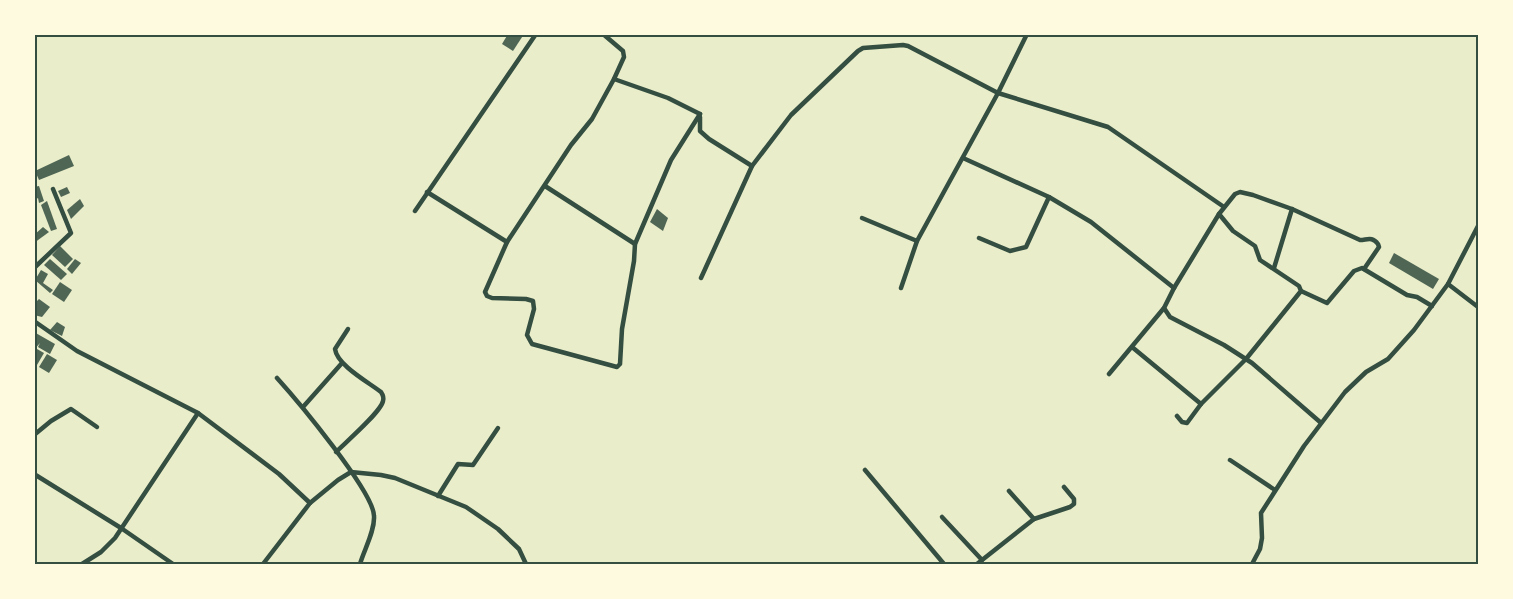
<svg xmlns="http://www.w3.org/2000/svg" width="1513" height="599" viewBox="0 0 1513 599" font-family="'Source Sans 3',sans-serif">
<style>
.building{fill:#4f6655}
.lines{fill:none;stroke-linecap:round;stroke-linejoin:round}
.minor{stroke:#344e41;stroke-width:4.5}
.neatline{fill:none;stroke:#344e41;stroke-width:2}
</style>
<rect width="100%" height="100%" fill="#e9edc9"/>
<!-- building -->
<g class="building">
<path d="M 508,34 L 524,34 L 513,51 L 502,44 Z"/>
<path d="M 69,155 L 74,166 L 39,180 L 35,171 Z"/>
<path d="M 39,186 L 44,201 L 39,203 L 38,198 L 35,200 L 34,198 L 34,187 Z"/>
<path d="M 67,187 L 70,193 L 61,197 L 58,191 Z"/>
<path d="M 80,199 L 84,206 L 71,219 L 67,210 Z"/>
<path d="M 47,201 L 57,229 L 51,231 L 41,205 Z"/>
<path d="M 657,209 L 668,218 L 663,231 L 650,222 Z"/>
<path d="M 43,227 L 49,232 L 34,243 L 34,235 Z"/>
<path d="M 60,246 L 73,259 L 65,267 L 52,255 Z"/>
<path d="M 1394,253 L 1439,279 L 1433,289 L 1389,263 Z"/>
<path d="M 50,259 L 67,274 L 61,280 L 44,265 Z"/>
<path d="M 75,259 L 81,263 L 72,274 L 67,269 Z"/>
<path d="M 41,270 L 48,274 L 43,283 L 53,290 L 50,293 L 35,280 Z"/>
<path d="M 60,282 L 72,290 L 64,302 L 52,294 Z"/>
<path d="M 39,299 L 50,307 L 42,317 L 34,315 L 34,304 Z"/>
<path d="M 57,322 L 65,327 L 62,336 L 50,330 Z"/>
<path d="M 34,332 L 55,344 L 50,354 L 38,347 L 40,343 L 34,350 Z"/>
<path d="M 37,349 L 44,353 L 37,365 L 34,363 L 34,352 Z"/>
<path d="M 47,354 L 57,360 L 49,373 L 39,367 Z"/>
</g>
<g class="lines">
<!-- minor -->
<g class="minor">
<path d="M 603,34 L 623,51 L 624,57 L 614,79 L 592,119 L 571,145 L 507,242 L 485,292 L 487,296 L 492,298 L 526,299 L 533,301 L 534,309 L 527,335 L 532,344 L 617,367 L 620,364 L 622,329 L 634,261 L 635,244 L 671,160 L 700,114"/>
<path d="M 614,79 L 668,98 L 700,114"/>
<path d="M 700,117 L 700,131 L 709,139 L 752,166 L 791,115 L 858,51 L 863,48 L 903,45 L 908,46 L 998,93 L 1108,127 L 1224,207"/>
<path d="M 963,158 L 1049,197 L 1091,222 L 1174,288"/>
<path d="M 545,186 L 635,244"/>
<path d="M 427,192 L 507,242"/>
<path d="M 415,211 L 536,34"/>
<path d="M 862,218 L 917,241"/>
<path d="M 979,238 L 1010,251 L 1026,247 L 1049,197"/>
<path d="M 34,268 L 71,233 L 53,189"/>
<path d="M 1274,268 L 1292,209"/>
<path d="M 701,278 L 752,166"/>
<path d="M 1448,284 L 1478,307"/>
<path d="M 901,288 L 917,241 L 998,93 L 1027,34"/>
<path d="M 1301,291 L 1327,303 L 1354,271 L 1362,268 L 1407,295 L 1417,297 L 1432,306"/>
<path d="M 1164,308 L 1170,317 L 1224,345 L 1252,363 L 1320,422"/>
<path d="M 34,321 L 77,351 L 198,413 L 279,474 L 310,503"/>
<path d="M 1132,347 L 1201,404"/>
<path d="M 1109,374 L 1164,308 L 1174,288 L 1219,214 L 1235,194 L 1240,192 L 1253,195 L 1292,209 L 1360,240 C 1367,240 1372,236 1378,244 L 1379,247 L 1364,269"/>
<path d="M 277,378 C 296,399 374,492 374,516 C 375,531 364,550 360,564"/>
<path d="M 303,407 L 342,363"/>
<path d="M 1177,416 L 1182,422 L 1187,423 L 1201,404 L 1246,359 L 1301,291 L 1299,286 L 1260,260 L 1255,246 L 1233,231 L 1219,214"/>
<path d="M 34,435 L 51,421 L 71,409 L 97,427"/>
<path d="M 336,452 C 345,443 381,412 383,401 C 384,398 383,395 381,392 C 368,382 337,365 335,349 L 348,329"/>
<path d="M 1230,460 L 1275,490"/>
<path d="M 865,470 L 944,564"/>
<path d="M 34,474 L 121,528 L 173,564"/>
<path d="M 1009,491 L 1034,519"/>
<path d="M 438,496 L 458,464 L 473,465 L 498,428"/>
<path d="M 942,517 L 982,560"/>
<path d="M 82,564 L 101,552 L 115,538 L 198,413"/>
<path d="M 263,564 L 310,503 L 338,480 L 351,472 L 381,475 L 395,478 L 466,507 L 498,529 L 519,549 L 526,564"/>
<path d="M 977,564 L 1034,519 L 1070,507 L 1074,504 L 1074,499 L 1064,487"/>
<path d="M 1252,564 L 1260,549 L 1262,538 L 1261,513 L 1304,446 L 1345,392 L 1366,372 L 1388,359 L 1414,330 L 1448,284 L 1478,226"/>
</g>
</g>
<!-- border -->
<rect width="1513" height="599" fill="none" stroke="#fefae0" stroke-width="72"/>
<rect x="36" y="36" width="1441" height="527" class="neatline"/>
</svg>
